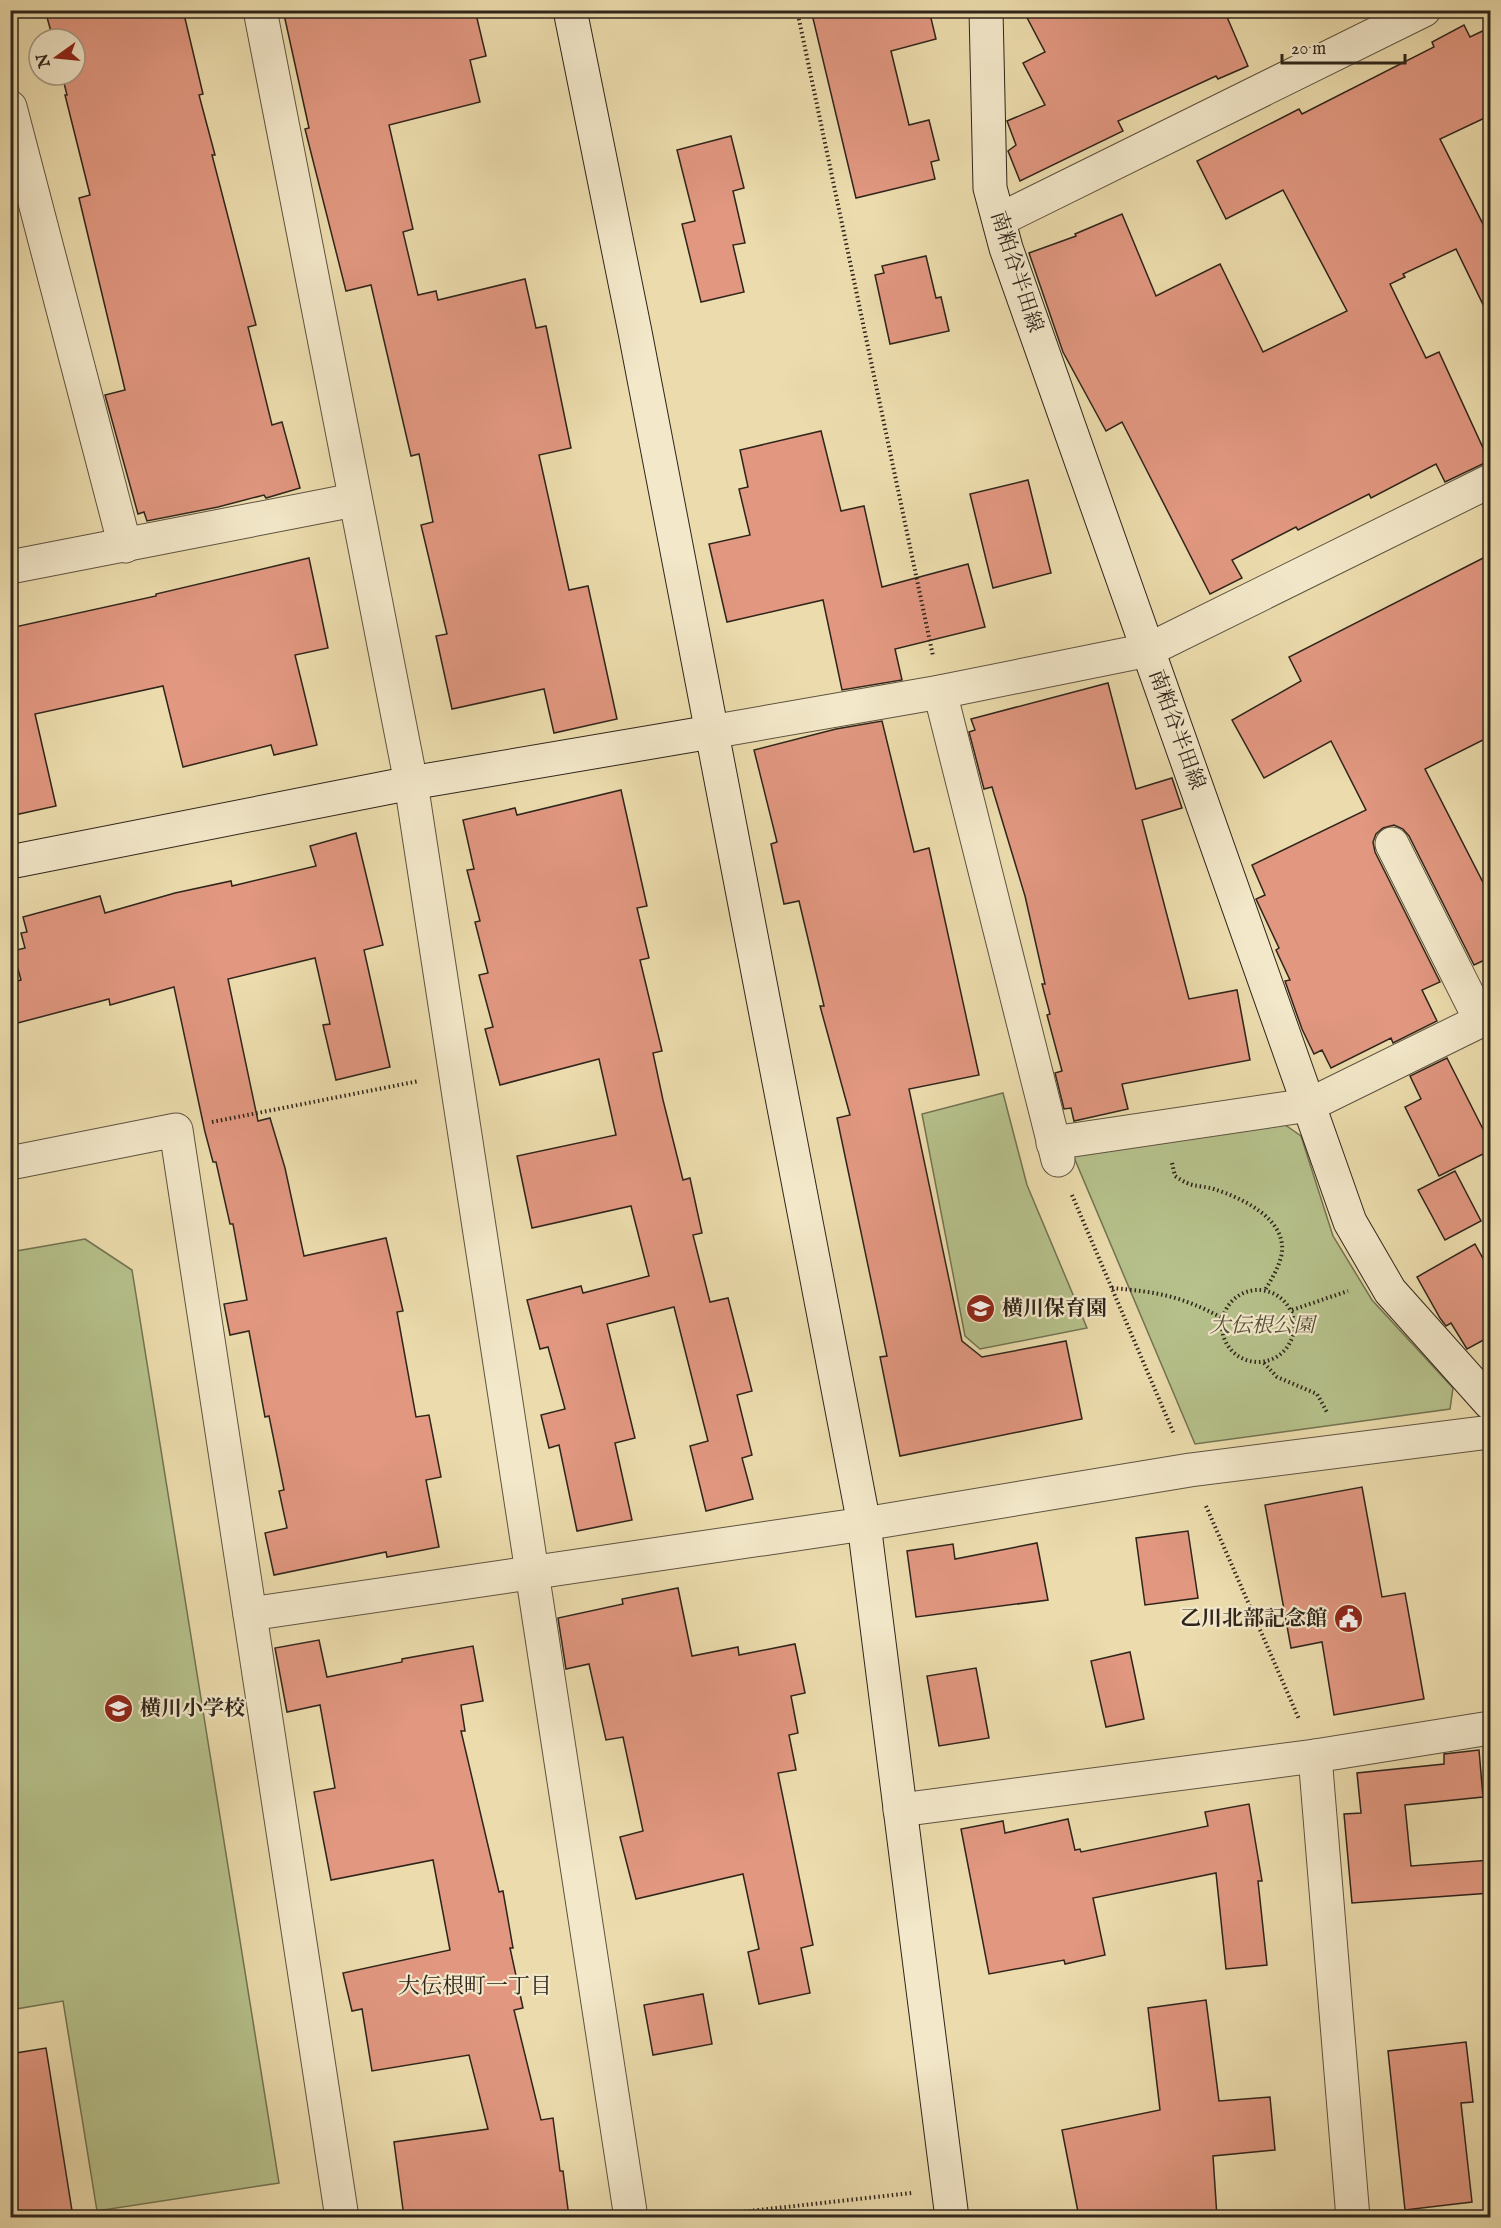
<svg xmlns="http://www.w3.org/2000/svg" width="1501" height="2228" viewBox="0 0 1501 2228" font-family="'IM FELL English','Noto Serif JP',serif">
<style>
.green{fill:#b6c18b;stroke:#727353;stroke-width:1.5}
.building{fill:#e19780;stroke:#2f251b;stroke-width:1.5}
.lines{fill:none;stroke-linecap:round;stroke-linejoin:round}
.street-casing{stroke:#5e5340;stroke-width:35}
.secondary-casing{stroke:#2f251b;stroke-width:35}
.path{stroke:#2f251b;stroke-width:4;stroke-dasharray:1.5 3;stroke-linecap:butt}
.street{stroke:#f3e8ca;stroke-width:33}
.secondary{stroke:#f3e8ca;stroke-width:33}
.labels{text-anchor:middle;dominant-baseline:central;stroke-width:4.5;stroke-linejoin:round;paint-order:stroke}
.street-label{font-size:21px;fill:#2f251b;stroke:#f3e8ca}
.poi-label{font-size:21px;font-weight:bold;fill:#2f251b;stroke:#f3e8ca;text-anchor:start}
.park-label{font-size:21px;font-style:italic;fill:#514c37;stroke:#f3e8ca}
.neighbourhood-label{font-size:22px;fill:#2f251b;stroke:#f3e8ca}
</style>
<rect width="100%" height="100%" fill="#ecdcad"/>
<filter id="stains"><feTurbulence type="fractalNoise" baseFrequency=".00333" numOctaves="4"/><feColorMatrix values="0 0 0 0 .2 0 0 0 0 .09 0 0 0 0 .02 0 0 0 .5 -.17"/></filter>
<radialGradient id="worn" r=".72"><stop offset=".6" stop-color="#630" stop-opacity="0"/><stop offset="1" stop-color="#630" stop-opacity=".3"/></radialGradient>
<!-- green -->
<g class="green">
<path d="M 1003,1093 L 1027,1185 L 1087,1328 L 980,1349 L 965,1336 L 922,1114 Z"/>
<path d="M 1281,1122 L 1301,1136 L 1333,1236 L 1372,1300 L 1453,1388 L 1450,1409 L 1195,1444 L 1073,1155 Z"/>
<path d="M 85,1239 L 132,1270 L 279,2183 L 97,2211 L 63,2001 L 10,2010 L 11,1252 Z"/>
</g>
<!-- building -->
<g class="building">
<path d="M 45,10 L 183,10 L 203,94 L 199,95 L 215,155 L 212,155 L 256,325 L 248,327 L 272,425 L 282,422 L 300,488 L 266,498 L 264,495 L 218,507 L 147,521 L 144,512 L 138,514 L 105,395 L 125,390 L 79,198 L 90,195 L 65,95 L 67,95 L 62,75 L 75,75 L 75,39 L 53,39 Z"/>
<path d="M 283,10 L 475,10 L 486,56 L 470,60 L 480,102 L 389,125 L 413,229 L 403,232 L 418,295 L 436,291 L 438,300 L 525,279 L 536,328 L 546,326 L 571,448 L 539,455 L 569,590 L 588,586 L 617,719 L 554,733 L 544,689 L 452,709 L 436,636 L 447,634 L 421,525 L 433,522 L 419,454 L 411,456 L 371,285 L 346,291 L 305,129 L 309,128 Z"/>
<path d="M 811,10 L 929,10 L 936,39 L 891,51 L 909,125 L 929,120 L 939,160 L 931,162 L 935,179 L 856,198 Z"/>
<path d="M 1023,10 L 1224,10 L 1248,66 L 1218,79 L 1216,76 L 1118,121 L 1123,131 L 1020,181 L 1008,151 L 1016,145 L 1007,121 L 1045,105 L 1023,63 L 1045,52 Z"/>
<path d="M 1464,25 L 1470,37 L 1491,27 L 1491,115 L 1440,139 L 1491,240 L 1491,321 L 1456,249 L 1403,274 L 1405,277 L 1390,284 L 1426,358 L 1439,352 L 1489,461 L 1445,482 L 1436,464 L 1371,498 L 1369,494 L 1298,530 L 1296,527 L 1232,560 L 1242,578 L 1210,594 L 1122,422 L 1106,431 L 1063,352 L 1029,253 L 1076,236 L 1075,234 L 1122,214 L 1156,296 L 1220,264 L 1263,352 L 1347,311 L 1283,190 L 1226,219 L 1197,161 L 1299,109 L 1302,114 L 1434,47 L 1432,42 Z"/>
<path d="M 731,136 L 744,188 L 733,191 L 745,243 L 733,245 L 744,292 L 701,302 L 682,224 L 695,221 L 677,150 Z"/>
<path d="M 926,256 L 936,298 L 941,297 L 949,331 L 890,344 L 875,275 L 884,273 L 882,266 Z"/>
<path d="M 821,431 L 841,511 L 864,506 L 882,587 L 968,564 L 985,627 L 895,649 L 902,680 L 842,690 L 823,600 L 727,622 L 709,544 L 750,535 L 739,489 L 748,487 L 740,450 Z"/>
<path d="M 1028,480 L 1051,573 L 993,588 L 970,494 Z"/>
<path d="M 1491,554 L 1491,736 L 1425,769 L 1491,898 L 1491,957 L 1474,965 L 1409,836 L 1403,829 L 1394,825 L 1383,828 L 1376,834 L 1373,842 L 1375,852 L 1440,982 L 1422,990 L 1437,1021 L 1393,1043 L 1391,1038 L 1331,1068 L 1322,1050 L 1314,1054 L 1302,1029 L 1285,981 L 1290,980 L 1276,950 L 1279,948 L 1256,899 L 1265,895 L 1252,865 L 1366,810 L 1331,741 L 1264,778 L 1232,720 L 1301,681 L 1289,657 Z"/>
<path d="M 309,558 L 328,648 L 295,655 L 317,745 L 274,755 L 271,745 L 183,767 L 163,686 L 35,714 L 56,806 L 10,816 L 10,628 L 156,596 L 156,594 Z"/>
<path d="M 1108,683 L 1136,789 L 1172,778 L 1182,808 L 1142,820 L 1189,999 L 1237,990 L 1250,1060 L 1122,1084 L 1128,1109 L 1074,1121 L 1071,1108 L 1064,1109 L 1055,1073 L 1062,1071 L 1047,1015 L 1050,1014 L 1042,984 L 1045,984 L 1025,896 L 992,787 L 984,789 L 969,732 L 975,730 L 971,719 Z"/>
<path d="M 882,721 L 914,852 L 929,848 L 979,1075 L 909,1089 L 962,1341 L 982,1357 L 1066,1341 L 1082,1419 L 900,1456 L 880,1357 L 887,1356 L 837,1118 L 850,1115 L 820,1006 L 824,1006 L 799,901 L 784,904 L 771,844 L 777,842 L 754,750 L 836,729 Z"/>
<path d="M 621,790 L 647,906 L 637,908 L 649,958 L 640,960 L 662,1051 L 653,1053 L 663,1100 L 683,1180 L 690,1178 L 702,1233 L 693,1235 L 710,1302 L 728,1298 L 752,1391 L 737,1395 L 752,1455 L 742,1458 L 753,1499 L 706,1511 L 690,1446 L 708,1441 L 674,1307 L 607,1324 L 635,1438 L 615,1443 L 632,1520 L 577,1531 L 559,1445 L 549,1448 L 541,1415 L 565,1409 L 548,1347 L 540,1349 L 527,1300 L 581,1286 L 583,1293 L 649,1276 L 631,1206 L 532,1228 L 517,1156 L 616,1135 L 599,1059 L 500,1085 L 485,1029 L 493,1027 L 479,975 L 488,973 L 475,922 L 480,921 L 467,870 L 474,869 L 463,820 L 515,808 L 517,815 Z"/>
<path d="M 356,833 L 383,945 L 364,950 L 390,1067 L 336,1080 L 323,1025 L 330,1024 L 315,958 L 228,979 L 258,1121 L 270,1118 L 285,1168 L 304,1256 L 386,1238 L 403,1311 L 397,1312 L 416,1417 L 429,1415 L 441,1477 L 426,1480 L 439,1547 L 387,1557 L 386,1552 L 274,1575 L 265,1533 L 287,1528 L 279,1491 L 284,1490 L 269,1416 L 265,1417 L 249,1331 L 230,1335 L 224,1304 L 247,1300 L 233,1224 L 230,1224 L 216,1162 L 213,1162 L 205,1132 L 174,987 L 110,1005 L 109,999 L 10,1025 L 10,983 L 21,980 L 13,951 L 25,948 L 21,933 L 27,932 L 23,917 L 100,896 L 105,913 L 175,893 L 231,881 L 232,886 L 316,866 L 310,846 Z"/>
<path d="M 1447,1058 L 1491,1145 L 1491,1150 L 1439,1176 L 1405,1107 L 1421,1099 L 1410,1076 Z"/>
<path d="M 1455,1171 L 1481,1221 L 1445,1240 L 1418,1190 Z"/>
<path d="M 1475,1244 L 1491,1273 L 1491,1336 L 1467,1349 L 1451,1323 L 1446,1326 L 1440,1318 L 1417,1277 Z"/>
<path d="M 1362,1487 L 1382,1597 L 1405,1593 L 1424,1699 L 1334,1715 L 1322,1642 L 1291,1648 L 1265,1505 Z"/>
<path d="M 1188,1531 L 1198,1598 L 1145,1605 L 1136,1538 Z"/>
<path d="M 1037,1543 L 1048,1600 L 916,1617 L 907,1551 L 953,1544 L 955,1559 Z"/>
<path d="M 678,1588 L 692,1656 L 738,1647 L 739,1655 L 795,1644 L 805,1693 L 791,1696 L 798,1733 L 789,1735 L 796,1770 L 778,1773 L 813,1945 L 801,1948 L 810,1993 L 759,2004 L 748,1952 L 759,1949 L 743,1874 L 636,1899 L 620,1837 L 643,1831 L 623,1737 L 606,1740 L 589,1664 L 566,1669 L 558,1618 L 623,1604 L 622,1599 Z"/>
<path d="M 319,1640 L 327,1677 L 402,1662 L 402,1659 L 473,1646 L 483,1701 L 461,1705 L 465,1731 L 461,1731 L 499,1892 L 503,1891 L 513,1948 L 510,1948 L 523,2008 L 514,2010 L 541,2120 L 553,2118 L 560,2171 L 563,2171 L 569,2217 L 404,2217 L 394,2142 L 488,2129 L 469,2055 L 372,2071 L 362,2009 L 352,2011 L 343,1973 L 450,1950 L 433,1860 L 331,1880 L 314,1792 L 335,1788 L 320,1705 L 287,1712 L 275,1648 Z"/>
<path d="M 1130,1652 L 1144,1719 L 1106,1727 L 1091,1661 Z"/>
<path d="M 976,1668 L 989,1738 L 939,1746 L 927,1676 Z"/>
<path d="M 1479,1750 L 1483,1797 L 1405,1805 L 1411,1866 L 1491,1860 L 1491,1893 L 1352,1903 L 1344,1814 L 1361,1813 L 1357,1773 L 1444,1764 L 1444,1754 Z"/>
<path d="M 1249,1804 L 1262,1881 L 1258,1881 L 1267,1965 L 1226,1969 L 1216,1873 L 1093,1898 L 1105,1955 L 1065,1964 L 1064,1960 L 989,1974 L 961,1829 L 1003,1821 L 1005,1833 L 1068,1819 L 1075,1850 L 1080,1849 L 1081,1852 L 1208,1826 L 1205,1812 Z"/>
<path d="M 703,1994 L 712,2044 L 653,2055 L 644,2005 Z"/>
<path d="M 1206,2000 L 1219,2101 L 1270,2097 L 1275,2150 L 1213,2156 L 1217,2217 L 1079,2217 L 1062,2130 L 1160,2110 L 1148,2008 Z"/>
<path d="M 1466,2042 L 1473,2102 L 1461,2103 L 1472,2202 L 1405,2210 L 1388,2051 Z"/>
<path d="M 46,2048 L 73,2217 L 10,2217 L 10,2054 Z"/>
</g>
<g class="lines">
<defs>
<g id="street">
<path d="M 260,10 L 411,783 L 631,2218"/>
<path d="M 10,107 L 125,546"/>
<path d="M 999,220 L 1424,10"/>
<path d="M 10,567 L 354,500"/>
<path d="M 940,692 L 1058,1160"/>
<path d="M 711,732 L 940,692 L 1148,650 L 1490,481"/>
<path d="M 1392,844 L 1481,1021"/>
<path d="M 1053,1143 L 1309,1105 L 1490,1016"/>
<path d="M 10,1163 L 176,1130 L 342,2218"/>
<path d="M 250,1614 L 864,1524 L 1190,1470 L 1490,1432"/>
<path d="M 1315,1756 L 1353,2218"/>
<path d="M 900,1810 L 1315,1756 L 1490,1728"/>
</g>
<g id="secondary">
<path d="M 570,10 L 635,332 L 864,1524 L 952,2218"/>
<path d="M 986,10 L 990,188 L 1006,248 L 1350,1222 L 1390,1291 L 1490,1403"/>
<path d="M 10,862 L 411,783 L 711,732"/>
</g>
</defs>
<!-- street casing -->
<use href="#street" class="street-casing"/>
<!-- secondary casing -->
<use href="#secondary" class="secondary-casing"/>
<!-- path -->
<g class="path">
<path d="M 797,10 L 933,656"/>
<path d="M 212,1122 L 419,1081"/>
<path d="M 1172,1163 L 1175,1176 C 1194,1189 1196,1184 1214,1189 C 1242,1198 1290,1220 1281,1257 C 1278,1269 1271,1280 1265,1290"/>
<path d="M 1072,1195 L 1174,1434"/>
<path d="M 1112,1288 C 1157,1292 1182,1296 1222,1318"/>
<circle cx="1258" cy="1326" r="36"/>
<path d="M 1292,1310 L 1348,1291"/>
<path d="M 1264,1363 L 1277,1377 L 1317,1394 L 1328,1414"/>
<path d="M 1206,1506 L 1299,1719"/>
<path d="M 686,2218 L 912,2193"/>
</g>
<!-- street -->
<use href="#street" class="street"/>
<!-- secondary -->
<use href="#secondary" class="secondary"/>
</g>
<!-- icons -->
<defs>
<symbol id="school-disc" viewBox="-11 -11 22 22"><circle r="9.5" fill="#8f2418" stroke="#f3e8ca"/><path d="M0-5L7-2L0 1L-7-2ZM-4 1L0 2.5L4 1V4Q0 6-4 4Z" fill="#fff"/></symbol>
<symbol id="civic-disc" viewBox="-11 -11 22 22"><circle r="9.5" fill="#8f2418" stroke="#f3e8ca"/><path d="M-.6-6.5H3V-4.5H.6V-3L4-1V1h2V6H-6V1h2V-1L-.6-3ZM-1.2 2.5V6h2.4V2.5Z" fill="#fff"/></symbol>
</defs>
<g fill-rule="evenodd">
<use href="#school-disc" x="964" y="1292" width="33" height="33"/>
<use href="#civic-disc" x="1332" y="1602" width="33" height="33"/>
<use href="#school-disc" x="102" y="1692" width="33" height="33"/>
</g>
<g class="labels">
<!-- street labels -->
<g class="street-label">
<text transform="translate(1016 272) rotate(72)">南粕谷半田線</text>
<text transform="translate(1176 730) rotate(70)">南粕谷半田線</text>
</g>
<!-- poi labels -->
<g class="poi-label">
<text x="1002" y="1309">横川保育園</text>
<text x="1327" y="1619" text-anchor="end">乙川北部記念館</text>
<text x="140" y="1709">横川小学校</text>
</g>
<!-- park labels -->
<g class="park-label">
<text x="1262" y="1326">大伝根公園</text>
</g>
<!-- neighbourhood labels -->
<g class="neighbourhood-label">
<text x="475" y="1987">大伝根町一丁目</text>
</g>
</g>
<!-- margin -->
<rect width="1501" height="2228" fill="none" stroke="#ecdcad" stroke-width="36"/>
<rect x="12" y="12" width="1477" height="2204" fill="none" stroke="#2f251b" stroke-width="3"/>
<rect x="18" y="18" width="1465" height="2192" fill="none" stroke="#2f251b" stroke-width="1.5"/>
<!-- north arrow -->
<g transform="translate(57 57) rotate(255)"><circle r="28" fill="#f3e8ca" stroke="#a59a84" stroke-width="1.5"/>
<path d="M0-4.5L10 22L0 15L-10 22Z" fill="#8f2418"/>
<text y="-9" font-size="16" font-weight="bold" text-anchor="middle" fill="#2f251b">N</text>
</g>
<!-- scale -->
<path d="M1282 54v9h123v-9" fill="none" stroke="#2f251b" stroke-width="3"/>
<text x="1291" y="54" font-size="18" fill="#2f251b" stroke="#f3e8ca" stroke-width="4.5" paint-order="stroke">20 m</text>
<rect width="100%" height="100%" filter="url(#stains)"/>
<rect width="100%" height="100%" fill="url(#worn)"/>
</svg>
